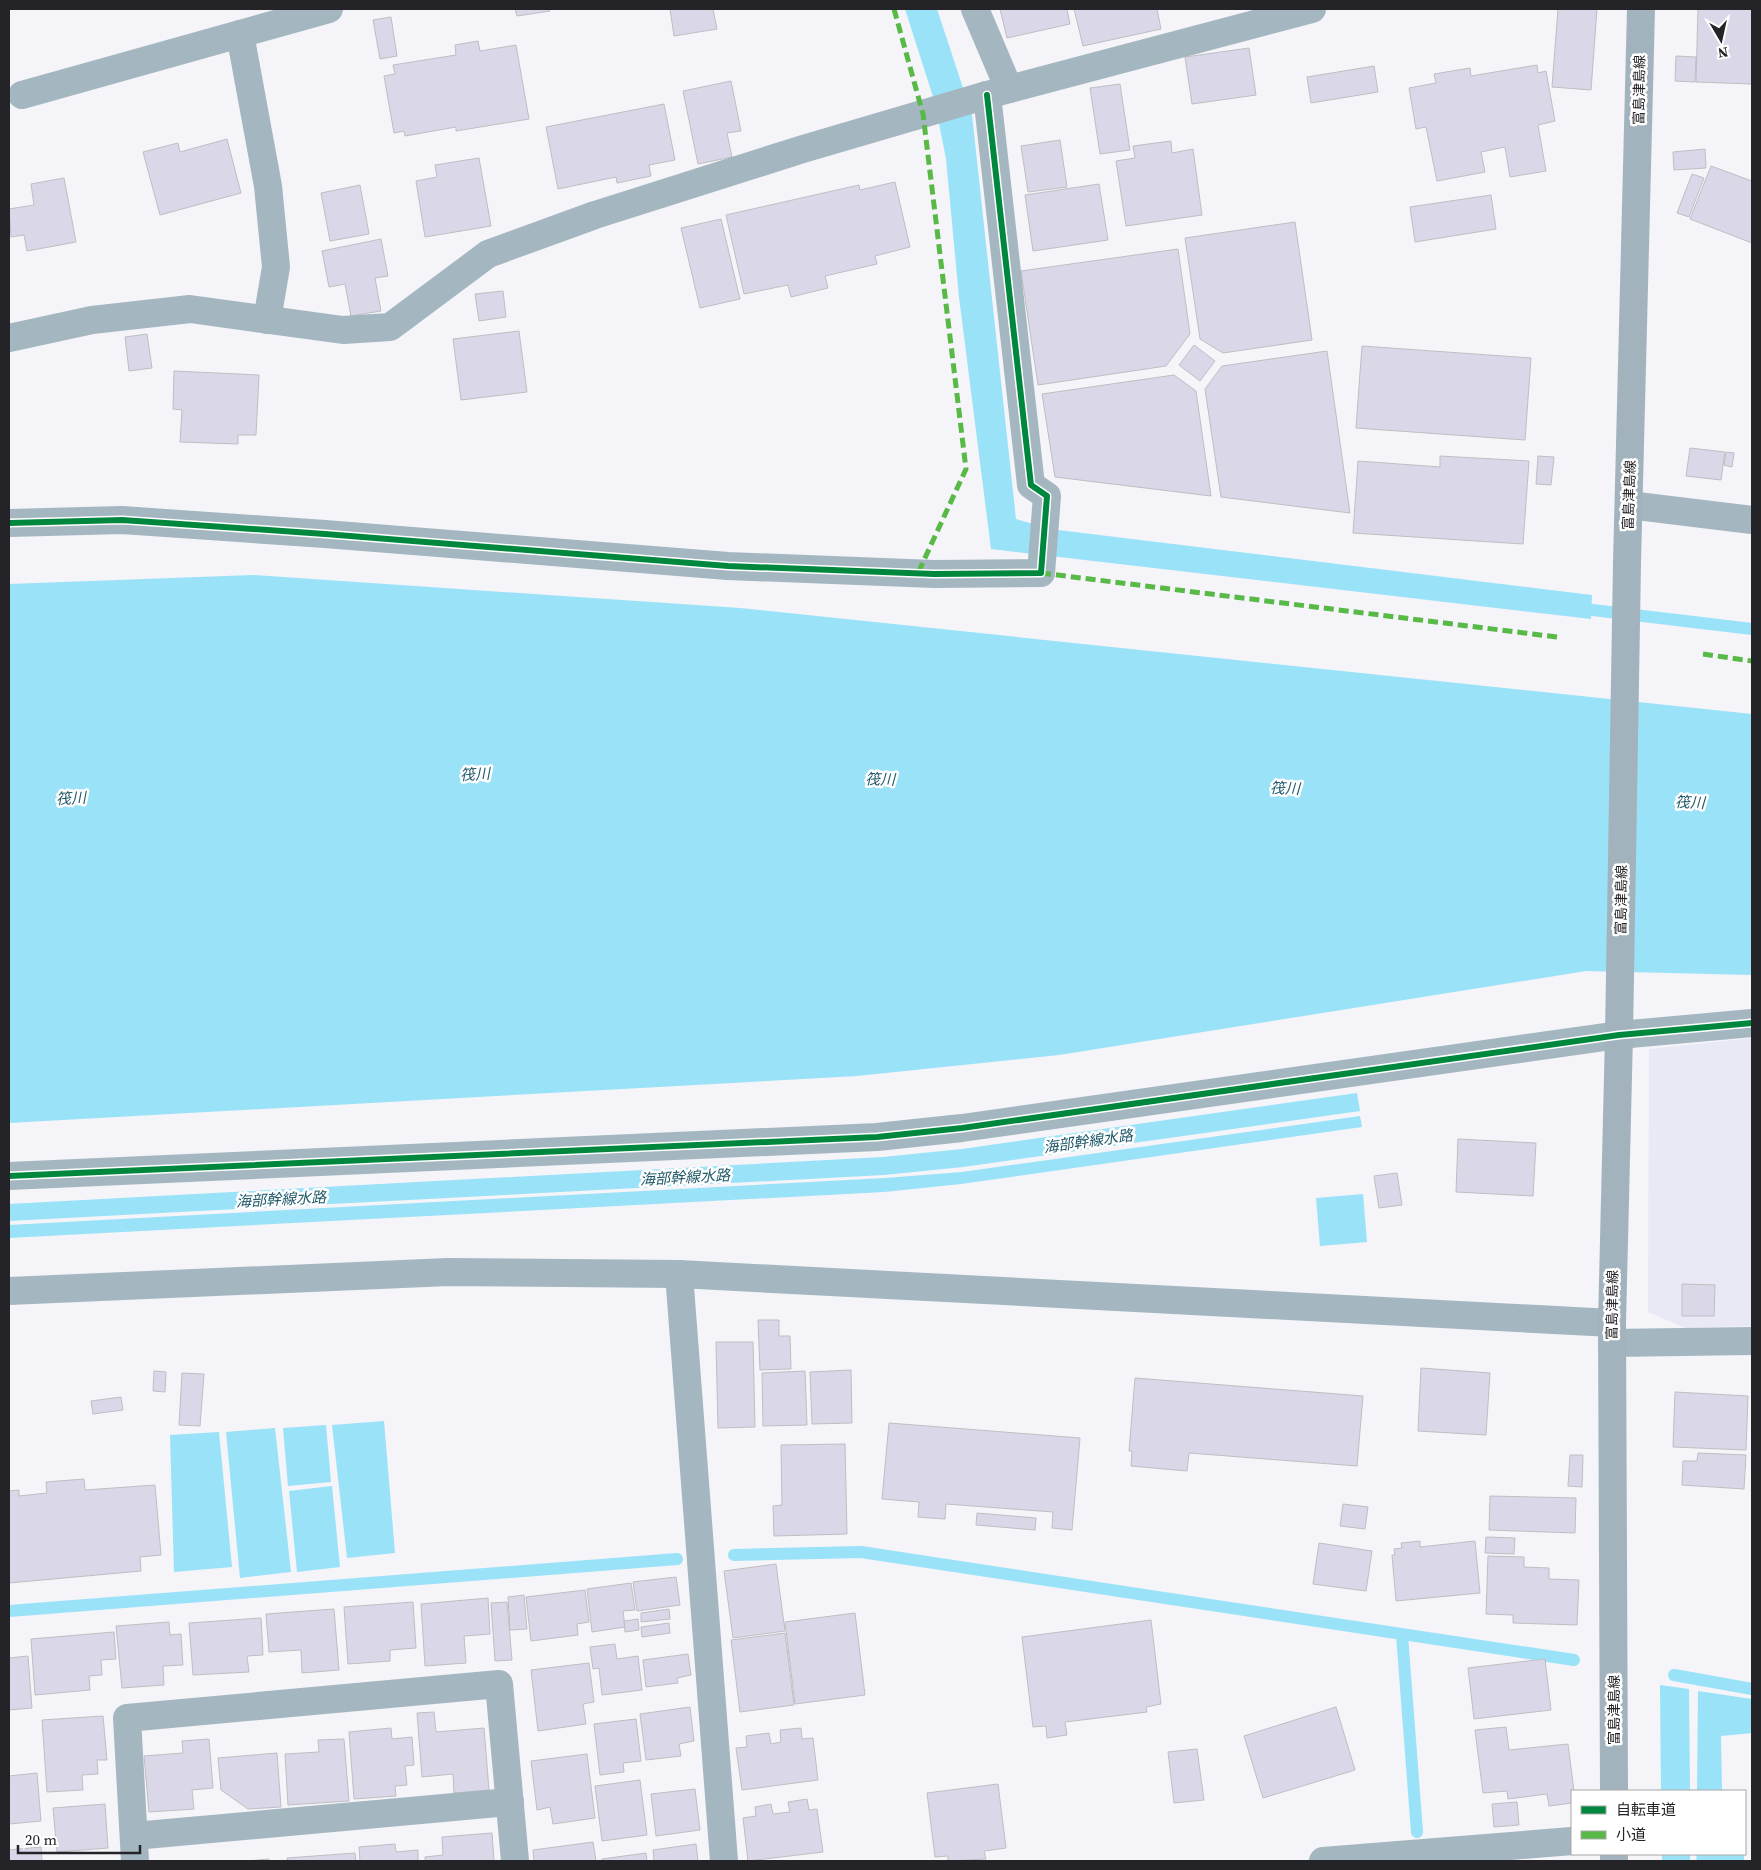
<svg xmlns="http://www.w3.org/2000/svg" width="1761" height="1870" viewBox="0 0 1761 1870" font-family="'Source Serif 4','Noto Sans JP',serif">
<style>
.built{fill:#e9e9f6}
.water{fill:#9ae2f8}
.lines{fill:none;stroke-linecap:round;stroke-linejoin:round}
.stream{stroke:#9ae2f8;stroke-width:12}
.building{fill:#dad8e8;stroke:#bebec2}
.minor{stroke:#a4b6bf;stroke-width:28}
.tertiary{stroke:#a4b6bf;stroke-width:28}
.secondary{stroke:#a2b3be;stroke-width:28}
.quiet{stroke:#58b947;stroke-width:5;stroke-dasharray:10 5;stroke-linecap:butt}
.cycleway-casing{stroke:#fff;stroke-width:9}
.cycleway{stroke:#00873e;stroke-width:6}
.labels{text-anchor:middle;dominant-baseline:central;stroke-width:5;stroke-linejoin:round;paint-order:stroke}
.street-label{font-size:14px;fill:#242428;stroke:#fff}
.water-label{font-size:15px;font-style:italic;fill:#1f5968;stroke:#fff}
</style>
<rect width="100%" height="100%" fill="#f4f4f9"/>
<!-- built -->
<path class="built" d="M 1752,1038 L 1752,1326 L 1685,1328 L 1648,1312 L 1649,1049 Z"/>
<!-- water -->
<g class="water">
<path d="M 905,9 L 937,9 L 972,115 L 1016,519 L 1050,529 L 1592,595 L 1591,619 L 991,549 L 959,297 L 946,159 L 935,103 Z"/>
<path d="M 253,575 L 740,608 L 1752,714 L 1752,975 L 1586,971 L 1059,1055 L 857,1076 L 9,1123 L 9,584 Z"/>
<path d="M 1357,1093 L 1360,1111 L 963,1167 L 884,1175 L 9,1221 L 9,1204 L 883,1157 L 962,1149 Z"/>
<path d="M 1360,1116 L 1362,1127 L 961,1184 L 884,1192 L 9,1238 L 9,1225 L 885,1178 L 962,1172 Z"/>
<path d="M 1363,1194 L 1367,1242 L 1320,1246 L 1316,1198 Z"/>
<path d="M 384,1421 L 395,1553 L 347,1558 L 332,1425 Z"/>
<path d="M 326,1425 L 331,1482 L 288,1486 L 283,1428 Z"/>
<path d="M 275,1428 L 291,1572 L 240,1578 L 226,1432 Z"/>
<path d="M 219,1432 L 232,1567 L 174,1572 L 170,1435 Z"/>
<path d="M 332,1486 L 340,1567 L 297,1572 L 289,1491 Z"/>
<path d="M 1660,1685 L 1689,1689 L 1690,1791 L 1661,1791 Z"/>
<path d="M 1698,1691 L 1752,1699 L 1752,1733 L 1721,1736 L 1722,1791 L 1697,1791 Z"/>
<rect x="1662" y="1854" width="28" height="7"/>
<path d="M 1697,1854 L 1744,1854 L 1744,1861 L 1696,1861 Z"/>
</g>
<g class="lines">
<!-- stream -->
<g class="stream">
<path d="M 1576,608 L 1752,629"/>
<path d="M 734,1555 L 861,1552 L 1574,1660"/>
<path d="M 9,1611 L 677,1559"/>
<path d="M 1402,1635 L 1417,1832"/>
<path d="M 1674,1675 L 1752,1689"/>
</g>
</g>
<!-- building -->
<g class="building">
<path d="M 515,9 L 549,9 L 550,11 L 517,16 Z"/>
<path d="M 670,9 L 713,9 L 717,29 L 674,36 Z"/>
<path d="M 1000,9 L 1067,9 L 1070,24 L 1007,38 Z"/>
<path d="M 1074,9 L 1157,9 L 1161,29 L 1083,46 Z"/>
<path d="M 1558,9 L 1597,9 L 1591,90 L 1552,87 Z"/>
<path d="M 1698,9 L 1752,9 L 1752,84 L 1696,82 Z"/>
<path d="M 391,17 L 397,56 L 380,59 L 373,20 Z"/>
<path d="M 478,41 L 480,51 L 516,45 L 529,119 L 456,131 L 456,127 L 405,136 L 404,131 L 394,133 L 384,76 L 395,74 L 393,65 L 456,55 L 455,45 Z"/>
<path d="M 1249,48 L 1256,95 L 1192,104 L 1185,57 Z"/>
<path d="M 1676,56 L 1696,57 L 1695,82 L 1675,81 Z"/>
<path d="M 1537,65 L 1538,73 L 1546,71 L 1555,121 L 1538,125 L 1546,171 L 1510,177 L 1505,147 L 1481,152 L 1485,172 L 1437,181 L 1426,127 L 1416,129 L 1409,88 L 1436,83 L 1434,74 L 1470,68 L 1471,76 Z"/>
<path d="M 1374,66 L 1378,92 L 1311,103 L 1307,77 Z"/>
<path d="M 731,81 L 741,131 L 727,133 L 732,157 L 698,164 L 683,91 Z"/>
<path d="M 1120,84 L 1130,150 L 1100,154 L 1090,88 Z"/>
<path d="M 664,104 L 675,160 L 649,165 L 651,176 L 617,183 L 616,177 L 558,189 L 546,127 Z"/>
<path d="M 227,139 L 241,193 L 160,215 L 143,152 L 178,143 L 180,152 Z"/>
<path d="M 1060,140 L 1067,187 L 1028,192 L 1021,146 Z"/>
<path d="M 1171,141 L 1172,153 L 1193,149 L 1202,215 L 1126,226 L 1116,161 L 1135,158 L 1133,146 Z"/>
<path d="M 1705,149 L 1706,168 L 1674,170 L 1673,152 Z"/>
<path d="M 479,158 L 491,226 L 425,237 L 416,181 L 437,177 L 435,165 Z"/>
<path d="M 1711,166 L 1752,181 L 1752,243 L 1690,219 Z"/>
<path d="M 1692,174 L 1704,178 L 1689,217 L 1677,213 Z"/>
<path d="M 64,178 L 76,242 L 27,251 L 24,235 L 11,237 L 9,209 L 34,205 L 31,184 Z"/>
<path d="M 895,182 L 910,247 L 875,256 L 877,264 L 825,276 L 828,288 L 791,297 L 788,285 L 744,294 L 726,215 L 859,185 L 860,190 Z"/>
<path d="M 1099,184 L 1108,240 L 1033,251 L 1025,195 Z"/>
<path d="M 360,185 L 369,234 L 330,241 L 321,193 Z"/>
<path d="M 1491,195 L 1496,229 L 1415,242 L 1410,207 Z"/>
<path d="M 721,219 L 740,299 L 700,308 L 681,228 Z"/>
<path d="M 1295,222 L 1312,340 L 1223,353 L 1200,339 L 1185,238 Z"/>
<path d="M 381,239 L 388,276 L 375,278 L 381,311 L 351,316 L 345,284 L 329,287 L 322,251 Z"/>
<path d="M 1178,249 L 1190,334 L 1166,366 L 1038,385 L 1021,271 Z"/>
<path d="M 503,291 L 506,317 L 479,321 L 475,294 Z"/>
<path d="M 519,331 L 527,392 L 461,400 L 453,339 Z"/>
<path d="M 147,334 L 152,368 L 129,371 L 125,337 Z"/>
<path d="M 1194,345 L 1215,361 L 1200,381 L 1179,365 Z"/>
<path d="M 1362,346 L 1531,358 L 1525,440 L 1356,428 Z"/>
<path d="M 1327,351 L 1350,513 L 1221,497 L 1205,389 L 1222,366 Z"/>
<path d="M 174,371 L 259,375 L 256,435 L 238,435 L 238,444 L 180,442 L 182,410 L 173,409 Z"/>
<path d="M 1174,375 L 1196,391 L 1211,496 L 1055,477 L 1042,394 Z"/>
<path d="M 1690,448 L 1725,452 L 1721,480 L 1686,476 Z"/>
<path d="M 1726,452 L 1734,453 L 1732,467 L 1724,465 Z"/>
<path d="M 1440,456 L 1529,461 L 1523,544 L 1353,533 L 1358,461 L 1440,467 Z"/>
<path d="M 1538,456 L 1554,457 L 1551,485 L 1536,484 Z"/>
<path d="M 1458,1139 L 1536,1143 L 1533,1196 L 1456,1192 Z"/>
<path d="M 1397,1173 L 1402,1205 L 1379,1208 L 1374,1176 Z"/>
<path d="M 1682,1284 L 1715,1285 L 1714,1316 L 1682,1316 Z"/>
<path d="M 758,1320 L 779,1320 L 779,1336 L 790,1336 L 791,1369 L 760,1370 Z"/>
<path d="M 716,1342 L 753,1342 L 755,1427 L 718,1428 Z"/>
<path d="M 1421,1368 L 1490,1373 L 1486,1435 L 1418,1431 Z"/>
<path d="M 851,1370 L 852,1423 L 812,1424 L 810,1372 Z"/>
<path d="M 154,1371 L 166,1372 L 165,1392 L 153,1391 Z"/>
<path d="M 805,1371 L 807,1425 L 763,1426 L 762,1373 Z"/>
<path d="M 182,1373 L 204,1374 L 200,1426 L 179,1425 Z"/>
<path d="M 1135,1378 L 1363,1396 L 1357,1466 L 1189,1453 L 1187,1471 L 1131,1466 L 1132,1451 L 1129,1451 Z"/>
<path d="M 1675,1392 L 1748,1396 L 1746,1450 L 1673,1447 Z"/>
<path d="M 121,1397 L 123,1410 L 93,1414 L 91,1401 Z"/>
<path d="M 889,1423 L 1080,1438 L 1072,1530 L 1052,1528 L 1053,1512 L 946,1504 L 945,1519 L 918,1517 L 919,1502 L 882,1499 Z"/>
<path d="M 845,1444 L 847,1534 L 774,1536 L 773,1506 L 782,1505 L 781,1445 Z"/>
<path d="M 1698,1453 L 1746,1455 L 1744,1489 L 1682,1485 L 1683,1461 L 1697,1461 Z"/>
<path d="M 1570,1455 L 1583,1455 L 1582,1487 L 1568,1486 Z"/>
<path d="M 84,1479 L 85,1490 L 155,1485 L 161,1555 L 140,1557 L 141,1571 L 9,1583 L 9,1491 L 19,1490 L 19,1496 L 47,1493 L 46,1482 Z"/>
<path d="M 1490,1496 L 1576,1498 L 1575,1533 L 1489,1530 Z"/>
<path d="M 1343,1504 L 1368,1507 L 1365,1529 L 1340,1526 Z"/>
<path d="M 977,1513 L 1036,1518 L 1035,1530 L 976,1525 Z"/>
<path d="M 1486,1537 L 1515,1538 L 1514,1554 L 1485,1553 Z"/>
<path d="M 1420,1541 L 1420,1547 L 1475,1541 L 1480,1593 L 1396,1601 L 1392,1555 L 1395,1555 L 1394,1549 L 1402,1548 L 1401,1543 Z"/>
<path d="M 1319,1543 L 1372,1551 L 1366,1591 L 1313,1584 Z"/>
<path d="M 1488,1556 L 1524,1557 L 1524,1567 L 1549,1568 L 1549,1579 L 1579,1580 L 1577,1625 L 1513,1623 L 1513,1615 L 1486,1614 Z"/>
<path d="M 776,1564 L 785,1631 L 733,1638 L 724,1571 Z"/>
<path d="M 676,1577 L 680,1605 L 637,1611 L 633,1582 Z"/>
<path d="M 631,1583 L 635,1610 L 623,1611 L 625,1627 L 592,1632 L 587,1589 Z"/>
<path d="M 585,1590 L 589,1622 L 577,1624 L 578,1635 L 531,1641 L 526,1597 Z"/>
<path d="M 524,1595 L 527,1629 L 510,1630 L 508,1597 Z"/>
<path d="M 488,1598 L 490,1634 L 464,1636 L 466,1663 L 425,1666 L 421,1604 Z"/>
<path d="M 413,1602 L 416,1648 L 390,1650 L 390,1661 L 348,1664 L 344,1607 Z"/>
<path d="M 507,1602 L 512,1660 L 495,1661 L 491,1603 Z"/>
<path d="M 334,1609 L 339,1670 L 302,1673 L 301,1650 L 269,1652 L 266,1614 Z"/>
<path d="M 669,1609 L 670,1619 L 641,1622 L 641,1613 Z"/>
<path d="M 855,1613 L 865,1695 L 795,1704 L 785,1622 Z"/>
<path d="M 261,1618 L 263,1655 L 247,1656 L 249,1672 L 193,1675 L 189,1623 Z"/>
<path d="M 638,1619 L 639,1630 L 625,1632 L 624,1621 Z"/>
<path d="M 1151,1620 L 1161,1704 L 1146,1707 L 1147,1712 L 1065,1722 L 1067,1735 L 1047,1738 L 1046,1726 L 1033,1727 L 1022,1637 Z"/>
<path d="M 169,1622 L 170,1635 L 181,1634 L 183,1665 L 163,1666 L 164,1685 L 122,1688 L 116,1626 Z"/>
<path d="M 669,1623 L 670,1633 L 642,1637 L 641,1627 Z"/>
<path d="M 114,1632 L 116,1659 L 101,1660 L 102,1675 L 89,1676 L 90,1690 L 35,1695 L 31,1639 Z"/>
<path d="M 785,1633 L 794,1705 L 740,1712 L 731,1640 Z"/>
<path d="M 615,1644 L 617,1659 L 638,1656 L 642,1690 L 602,1695 L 599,1668 L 593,1669 L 590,1647 Z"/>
<path d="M 688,1654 L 691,1675 L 677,1678 L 678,1683 L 646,1687 L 643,1660 Z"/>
<path d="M 28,1656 L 32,1708 L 9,1710 L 9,1658 Z"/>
<path d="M 1545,1659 L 1551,1710 L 1474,1719 L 1468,1668 Z"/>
<path d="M 589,1663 L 594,1702 L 583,1704 L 586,1724 L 538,1731 L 531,1670 Z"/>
<path d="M 690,1707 L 694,1741 L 679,1744 L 681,1756 L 646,1760 L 640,1714 Z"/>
<path d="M 1336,1707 L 1355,1770 L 1263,1798 L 1244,1736 Z"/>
<path d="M 434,1712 L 436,1732 L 484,1728 L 489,1790 L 454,1793 L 453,1774 L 422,1777 L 417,1713 Z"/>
<path d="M 103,1716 L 107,1760 L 97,1760 L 98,1774 L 82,1775 L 83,1790 L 47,1792 L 42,1720 Z"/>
<path d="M 636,1719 L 641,1761 L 623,1763 L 624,1772 L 600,1775 L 594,1724 Z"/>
<path d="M 1506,1727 L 1509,1750 L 1568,1744 L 1574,1791 L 1572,1803 L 1549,1806 L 1547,1794 L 1508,1799 L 1507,1791 L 1483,1793 L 1475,1730 Z"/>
<path d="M 391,1728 L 392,1739 L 412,1737 L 414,1765 L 405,1766 L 407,1785 L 395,1786 L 396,1796 L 354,1799 L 349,1732 Z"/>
<path d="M 801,1728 L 802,1739 L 813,1738 L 818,1780 L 742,1790 L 736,1748 L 747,1747 L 746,1736 L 769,1733 L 771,1744 L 781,1742 L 780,1730 Z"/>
<path d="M 209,1739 L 213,1788 L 192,1790 L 194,1809 L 149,1812 L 144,1756 L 183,1753 L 182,1741 Z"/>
<path d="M 344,1739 L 349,1801 L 288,1805 L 285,1754 L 319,1752 L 318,1740 Z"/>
<path d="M 1197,1749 L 1204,1800 L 1174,1803 L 1168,1752 Z"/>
<path d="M 277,1753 L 281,1807 L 248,1809 L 221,1790 L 218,1758 Z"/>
<path d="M 587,1754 L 595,1818 L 553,1824 L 550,1807 L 537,1810 L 531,1761 Z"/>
<path d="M 37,1773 L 41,1821 L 9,1824 L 9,1776 Z"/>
<path d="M 640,1780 L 647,1835 L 602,1841 L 595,1786 Z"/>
<path d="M 998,1784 L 1006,1848 L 984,1851 L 986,1859 L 948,1861 L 948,1856 L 935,1857 L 927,1793 Z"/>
<path d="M 695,1789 L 700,1830 L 656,1836 L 651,1794 Z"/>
<path d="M 807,1799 L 809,1810 L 817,1809 L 823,1852 L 748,1861 L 743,1818 L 756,1816 L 755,1807 L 771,1804 L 773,1814 L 790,1812 L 788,1802 Z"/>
<path d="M 1517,1802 L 1519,1825 L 1494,1827 L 1492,1804 Z"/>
<path d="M 105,1804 L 108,1848 L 57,1852 L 53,1808 Z"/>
<path d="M 492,1833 L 494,1861 L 425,1861 L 425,1857 L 443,1855 L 442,1837 Z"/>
<path d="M 593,1842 L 596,1861 L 534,1861 L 533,1850 Z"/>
<path d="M 395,1844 L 396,1852 L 418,1850 L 418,1861 L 360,1861 L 359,1847 Z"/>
<path d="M 696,1844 L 698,1861 L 654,1861 L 653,1850 Z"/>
<path d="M 41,1847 L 42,1861 L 9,1861 L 9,1850 Z"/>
<path d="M 355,1853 L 356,1861 L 287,1861 L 287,1858 Z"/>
<path d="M 646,1853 L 647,1861 L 602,1861 L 602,1859 Z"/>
<path d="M 269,1859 L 269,1861 L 247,1861 Z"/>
</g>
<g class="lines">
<!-- minor -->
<g class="minor">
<path d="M 975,9 L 1009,89"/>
<path d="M 240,34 L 268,186 L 276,267 L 267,320"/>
<path d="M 22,95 L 329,9"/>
<path d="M 9,338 L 92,320 L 190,309 L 343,330 L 390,327 L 488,254 L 595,215 L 803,149 L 987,95 L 1312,9"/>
<path d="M 1629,505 L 1752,520"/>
<path d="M 9,523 L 122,520 L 325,534 L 728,566 L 934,574 L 1041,573 L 1047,496 L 1031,485 L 987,95"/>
<path d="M 9,1176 L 877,1137 L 962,1128 L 1619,1035 L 1752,1023"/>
<path d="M 679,1274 L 724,1861"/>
<path d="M 1612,1343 L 1752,1341"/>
<path d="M 134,1836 L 510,1802"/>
<path d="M 135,1861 L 127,1718 L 499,1684 L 515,1861"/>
<path d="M 1323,1861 L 1572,1841"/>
</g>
<!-- tertiary -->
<path class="tertiary" d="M 9,1291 L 448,1272 L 679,1274 L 1612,1323"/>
<!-- secondary -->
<g class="secondary">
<path d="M 1614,1791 L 1612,1323 L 1619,1035 L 1627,563 L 1641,9"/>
<path d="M 1614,1854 L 1614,1861"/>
</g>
<!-- quiet -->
<g class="quiet">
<path d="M 894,9 L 923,114 L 966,469 L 918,573"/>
<path d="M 1041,573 L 1557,637"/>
<path d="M 1703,654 L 1752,661"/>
</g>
<defs>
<g id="cycleway">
<path d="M 9,523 L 122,520 L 325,534 L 728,566 L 934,574 L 1041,573 L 1047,496 L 1031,485 L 987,95"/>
<path d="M 9,1176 L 877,1137 L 962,1128 L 1619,1035 L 1752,1023"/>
</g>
</defs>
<!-- cycleway casing -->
<use href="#cycleway" class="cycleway-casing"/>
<!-- cycleway -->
<use href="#cycleway" class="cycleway"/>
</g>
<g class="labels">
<!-- street labels -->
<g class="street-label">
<text transform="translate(1639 90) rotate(-89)">富島津島線</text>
<text transform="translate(1629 495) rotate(-88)">富島津島線</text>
<text transform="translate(1621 900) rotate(-89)">富島津島線</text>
<text transform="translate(1612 1305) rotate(-89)">富島津島線</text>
<text transform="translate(1614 1710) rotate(-90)">富島津島線</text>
</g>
<!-- water labels -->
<g class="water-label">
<text transform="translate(475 774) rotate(-3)">筏川</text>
<text transform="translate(880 779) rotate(1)">筏川</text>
<text transform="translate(1285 788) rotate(2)">筏川</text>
<text transform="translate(71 798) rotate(-3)">筏川</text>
<text transform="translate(1690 802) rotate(2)">筏川</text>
<text transform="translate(1088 1141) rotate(-8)">海部幹線水路</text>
<text transform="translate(685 1177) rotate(-3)">海部幹線水路</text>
<text transform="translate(281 1199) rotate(-3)">海部幹線水路</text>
</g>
</g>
<!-- border -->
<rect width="1761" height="1870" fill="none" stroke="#242428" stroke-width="20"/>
<!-- legend -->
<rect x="1571" y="1790" width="175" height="65" fill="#ffffff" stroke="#a7a7a9"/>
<rect x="1581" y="1806" width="25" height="8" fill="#00873e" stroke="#a7a7a9"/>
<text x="1616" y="1815" font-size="15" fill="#242428">自転車道</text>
<rect x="1581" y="1831" width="25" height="8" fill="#58b947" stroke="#a7a7a9"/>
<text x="1616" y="1840" font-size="15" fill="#242428">小道</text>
<!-- north arrow -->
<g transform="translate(1721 40) rotate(171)" stroke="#ffffff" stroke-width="4" paint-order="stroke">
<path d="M0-4L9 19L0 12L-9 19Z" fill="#242428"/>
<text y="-8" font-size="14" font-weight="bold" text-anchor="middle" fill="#242428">N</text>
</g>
<!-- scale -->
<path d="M18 1845v8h122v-8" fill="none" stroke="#242428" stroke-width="2.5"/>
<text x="25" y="1845" font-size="15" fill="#242428" stroke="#ffffff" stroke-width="4" paint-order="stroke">20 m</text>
</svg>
